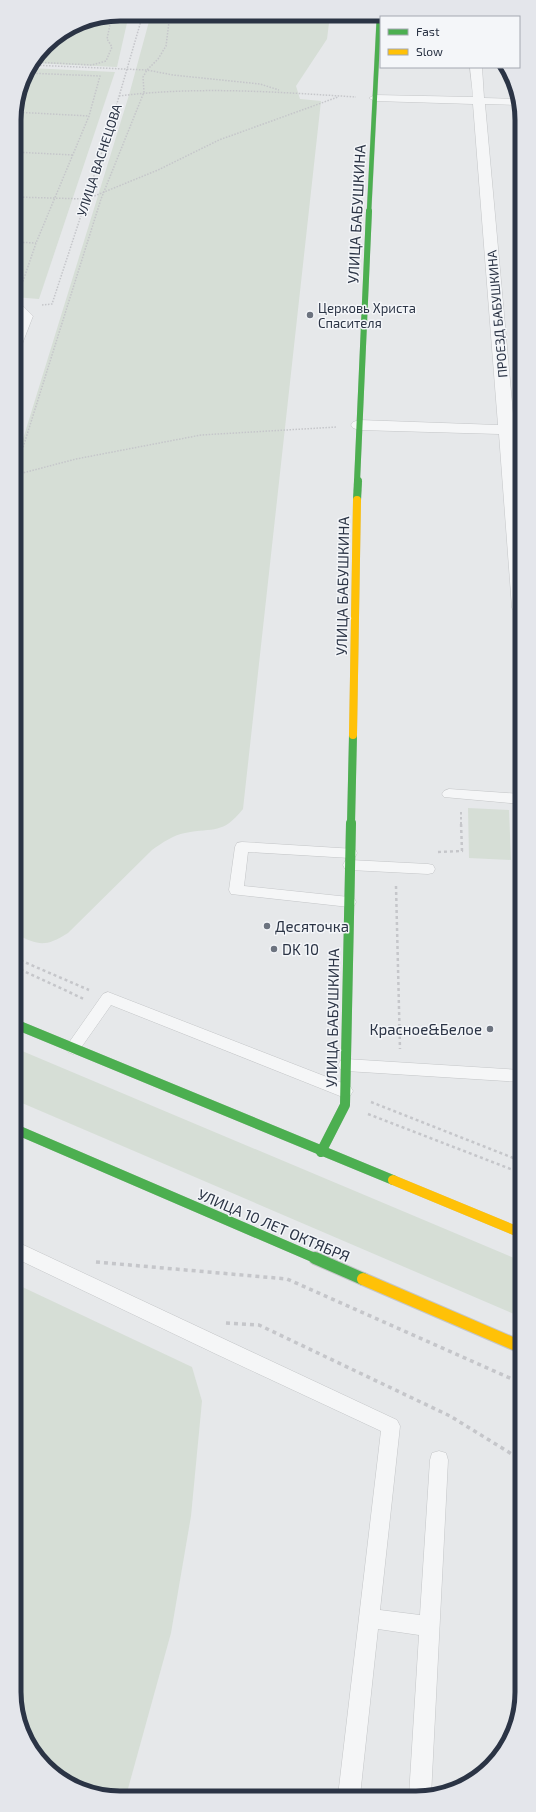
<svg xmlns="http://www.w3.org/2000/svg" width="536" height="1812" viewBox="0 0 536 1812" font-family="'Exo 2',sans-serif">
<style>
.green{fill:#d6ded6}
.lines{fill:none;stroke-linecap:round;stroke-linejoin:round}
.lane-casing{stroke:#c4c6c8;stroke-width:1}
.street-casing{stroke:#c4c6c8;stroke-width:1}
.fast-far4-casing{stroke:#c4c6c8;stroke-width:5}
.fast-far3-casing{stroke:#c4c6c8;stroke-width:6}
.fast-far2-casing{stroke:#c4c6c8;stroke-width:8}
.fast-far1-casing{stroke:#c4c6c8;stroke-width:10}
.fast-casing{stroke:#c4c6c8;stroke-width:14}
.slow-far2-casing{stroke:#c4c6c8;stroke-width:8}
.slow-far1-casing{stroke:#c4c6c8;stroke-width:10}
.slow-casing{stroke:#c4c6c8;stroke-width:14}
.path-far3{stroke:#c5c6ca;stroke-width:1.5;stroke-dasharray:1.5 1.5;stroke-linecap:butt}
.path-far2{stroke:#c5c6ca;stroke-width:2;stroke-dasharray:2.5 2.5;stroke-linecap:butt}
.path-far1{stroke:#c5c6ca;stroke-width:2.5;stroke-dasharray:3 3;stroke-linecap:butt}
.path{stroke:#c5c6ca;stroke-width:3.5;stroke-dasharray:4 4;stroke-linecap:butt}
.lane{fill:#f5f6f7;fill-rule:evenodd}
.street{fill:#f5f6f7;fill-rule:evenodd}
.fast-far4{stroke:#4caf50;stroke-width:4.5}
.fast-far3{stroke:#4caf50;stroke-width:6}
.fast-far2{stroke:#4caf50;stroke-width:8}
.fast-far1{stroke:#4caf50;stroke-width:10}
.fast{stroke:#4caf50;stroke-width:12}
.slow-far2{stroke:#ffc107;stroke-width:8}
.slow-far1{stroke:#ffc107;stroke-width:10}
.slow{stroke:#ffc107;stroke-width:12}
.poi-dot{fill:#6c737f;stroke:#f4f6f9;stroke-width:1.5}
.labels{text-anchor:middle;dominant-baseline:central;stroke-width:3;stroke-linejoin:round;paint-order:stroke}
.far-street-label{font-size:13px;fill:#2b3445;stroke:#f4f6f9}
.far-poi-label{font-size:13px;fill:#2b3445;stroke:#f4f6f9;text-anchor:start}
.street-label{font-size:15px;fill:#2b3445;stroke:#f4f6f9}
.poi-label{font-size:15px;fill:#2b3445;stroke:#f4f6f9;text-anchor:start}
.rim{fill:none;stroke:#2b3445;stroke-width:5}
</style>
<rect width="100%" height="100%" fill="#e6e8ea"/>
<!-- green -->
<g class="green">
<path d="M 120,14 L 129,14 L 117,67 L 33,63 L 45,45 L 80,22 Z"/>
<path d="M 151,14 L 330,15 L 327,39 L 296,86 L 300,99 L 321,101 L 243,809 C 222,835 215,827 185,833 C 173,835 162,843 152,850 L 68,933 C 44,948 39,945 15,934 L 15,465 L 129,95 Z"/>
<path d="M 29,68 L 115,72 L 39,299 L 14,297 L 14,113 L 22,79 Z"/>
<path d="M 468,808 L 509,810 L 511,860 L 469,858 Z"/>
<path d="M 15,1048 L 521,1261 L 521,1317 L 15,1100 Z"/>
<path d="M 16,1284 L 192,1367 L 202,1401 L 191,1516 L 171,1633 L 126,1796 L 99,1796 L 45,1767 L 16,1713 Z"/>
</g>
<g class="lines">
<defs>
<g id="lane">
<path d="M 14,303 L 21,304 L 33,316 L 19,352 L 14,355 L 14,339 L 23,316 L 14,309 Z"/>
<path d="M 449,789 L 521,794 L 521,804 L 444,797 L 442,794 L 444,791 Z"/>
<path d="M 242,842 L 355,849 L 357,853 L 355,857 L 350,858 L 248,852 L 244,886 L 349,897 L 354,898 L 356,902 L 354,906 L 349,907 L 231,894 L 229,890 L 235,847 L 237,843 Z"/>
<path d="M 350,860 L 428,864 L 433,865 L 435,869 L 433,873 L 428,874 L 350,870 L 345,869 L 343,865 L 345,861 Z"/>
<path d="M 108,992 L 350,1086 L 353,1091 L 350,1096 L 345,1098 L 340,1096 L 111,1005 L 78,1052 L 73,1054 L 68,1052 L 65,1048 L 68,1044 L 103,994 Z"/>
<path d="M 346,1059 L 521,1070 L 521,1082 L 346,1071 L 341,1070 L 338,1065 L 341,1060 Z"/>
<path d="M 15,1241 L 397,1420 L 400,1426 L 380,1610 L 420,1615 L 430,1460 L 432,1453 L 439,1451 L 446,1453 L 448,1460 L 431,1796 L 409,1796 L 419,1635 L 378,1629 L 360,1796 L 338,1796 L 381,1431 L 216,1354 L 15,1258 Z"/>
</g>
<path id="street" d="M 470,67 L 482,67 L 484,98 L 520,99 L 520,105 L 485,104 L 514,425 L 520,425 L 520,435 L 514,435 L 520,501 L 521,614 L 515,612 L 512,608 L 499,434 L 359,430 L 353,428 L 351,425 L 353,422 L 359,420 L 498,425 L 473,104 L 375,101 L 369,98 L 375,95 L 473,97 Z"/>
<path id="fast-far4" d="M 369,212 L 379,16"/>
<path id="fast-far3" d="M 357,482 L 369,211"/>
<g id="fast-far2">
<path d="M 357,500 L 358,481"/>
<path d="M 351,824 L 353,735"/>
</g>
<g id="fast-far1">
<path d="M 15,1024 L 393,1180"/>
<path d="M 15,1129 L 317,1259"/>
<path d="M 321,1152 L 345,1105 L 351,823"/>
</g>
<path id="fast" d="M 315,1258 L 363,1279"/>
<path id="slow-far2" d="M 353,735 L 357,500"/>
<path id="slow-far1" d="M 393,1180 L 521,1233"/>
<path id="slow" d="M 363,1279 L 521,1347"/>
</defs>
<!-- lane casing -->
<use href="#lane" class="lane-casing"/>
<!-- street casing -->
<use href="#street" class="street-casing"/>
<!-- fast-far4 casing -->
<use href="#fast-far4" class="fast-far4-casing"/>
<!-- fast-far3 casing -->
<use href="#fast-far3" class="fast-far3-casing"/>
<!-- fast-far2 casing -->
<use href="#fast-far2" class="fast-far2-casing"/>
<!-- fast-far1 casing -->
<use href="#fast-far1" class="fast-far1-casing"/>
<!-- fast casing -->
<use href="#fast" class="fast-casing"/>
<!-- slow-far2 casing -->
<use href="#slow-far2" class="slow-far2-casing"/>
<!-- slow-far1 casing -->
<use href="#slow-far1" class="slow-far1-casing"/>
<!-- slow casing -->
<use href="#slow" class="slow-casing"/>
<!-- path-far3 -->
<g class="path-far3">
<path d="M 103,17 L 112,18"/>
<path d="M 33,62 L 92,65 L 106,61 L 112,47 L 107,39 L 112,15"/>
<path d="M 31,65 L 147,70 L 173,75 L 260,84 L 279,90"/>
<path d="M 119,96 C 198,86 277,92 356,97"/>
<path d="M 14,112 L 89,116"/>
<path d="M 14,152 L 73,155"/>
<path d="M 14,197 L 87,199 L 158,170 L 219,140 L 338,97"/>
<path d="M 14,242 L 36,243"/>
<path d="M 20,290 L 36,243 L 89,116 L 100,76 L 26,73"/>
<path d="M 42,305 L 52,304 L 111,124 L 143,14"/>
<path d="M 15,473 L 101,199 L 144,92 L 143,77 L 147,70 L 158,59 L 166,46 L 170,14"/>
<path d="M 15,475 L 76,459 L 201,435 L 337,427"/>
</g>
<!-- path-far2 -->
<path class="path-far2" d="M 461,812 L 461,824"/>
<!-- path-far1 -->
<g class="path-far1">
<path d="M 438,852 L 462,851 L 461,823"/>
<path d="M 396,886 L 400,1049"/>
<path d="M 15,958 L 89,990"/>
<path d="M 15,967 L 84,999"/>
<path d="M 371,1102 L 521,1161"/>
<path d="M 368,1114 L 521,1173"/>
</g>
<!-- path -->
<g class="path">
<path d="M 96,1262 L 287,1279 L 521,1383"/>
<path d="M 226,1323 L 259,1325 L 450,1416 L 515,1456 L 522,1476"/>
</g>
<!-- lane -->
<use href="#lane" class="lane"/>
<!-- street -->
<use href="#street" class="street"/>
<!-- fast-far4 -->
<use href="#fast-far4" class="fast-far4"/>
<!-- fast-far3 -->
<use href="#fast-far3" class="fast-far3"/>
<!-- fast-far2 -->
<use href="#fast-far2" class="fast-far2"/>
<!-- fast-far1 -->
<use href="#fast-far1" class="fast-far1"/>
<!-- fast -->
<use href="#fast" class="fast"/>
<!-- slow-far2 -->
<use href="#slow-far2" class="slow-far2"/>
<!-- slow-far1 -->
<use href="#slow-far1" class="slow-far1"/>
<!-- slow -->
<use href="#slow" class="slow"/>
</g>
<!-- markers -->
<g class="poi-dot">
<circle cx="310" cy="315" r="4"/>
<circle cx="267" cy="926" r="4"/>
<circle cx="274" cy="949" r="4"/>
<circle cx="490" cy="1029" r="4"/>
</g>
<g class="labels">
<!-- far-street labels -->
<g class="far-street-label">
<text transform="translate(99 160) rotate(-72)">УЛИЦА ВАСНЕЦОВА</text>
<text transform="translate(497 314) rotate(-95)">ПРОЕЗД БАБУШКИНА</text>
</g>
<!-- far-poi labels -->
<g class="far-poi-label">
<text x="318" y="308">Церковь Христа<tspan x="318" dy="15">Спасителя</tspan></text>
</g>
<!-- street labels -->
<g class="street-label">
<text transform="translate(356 214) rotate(-87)">УЛИЦА БАБУШКИНА</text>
<text transform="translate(342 586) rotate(-89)">УЛИЦА БАБУШКИНА</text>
<text transform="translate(332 1018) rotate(-89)">УЛИЦА БАБУШКИНА</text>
<text transform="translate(274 1225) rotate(23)">УЛИЦА 10 ЛЕТ ОКТЯБРЯ</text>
</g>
<!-- poi labels -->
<g class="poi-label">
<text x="275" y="926">Десяточка</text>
<text x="282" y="949">DK 10</text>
<text x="482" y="1029" text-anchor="end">Красное&amp;Белое</text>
</g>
</g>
<!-- crop -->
<path d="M0 0H536V1812H0ZM120 21H416A99 99 0 0 1 515 120V1692A99 99 0 0 1 416 1791H120A99 99 0 0 1 21 1692V120A99 99 0 0 1 120 21Z" fill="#e4e6eb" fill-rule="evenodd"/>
<path class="rim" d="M120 21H416A99 99 0 0 1 515 120V1692A99 99 0 0 1 416 1791H120A99 99 0 0 1 21 1692V120A99 99 0 0 1 120 21Z"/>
<!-- legend -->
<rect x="380" y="16" width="140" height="52" fill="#f4f6f9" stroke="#a4a8b1"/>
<rect x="388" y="29" width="20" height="6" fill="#4caf50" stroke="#a4a8b1"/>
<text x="416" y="36" font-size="12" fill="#2b3445">Fast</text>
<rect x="388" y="49" width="20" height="6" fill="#ffc107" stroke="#a4a8b1"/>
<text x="416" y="56" font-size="12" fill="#2b3445">Slow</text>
</svg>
